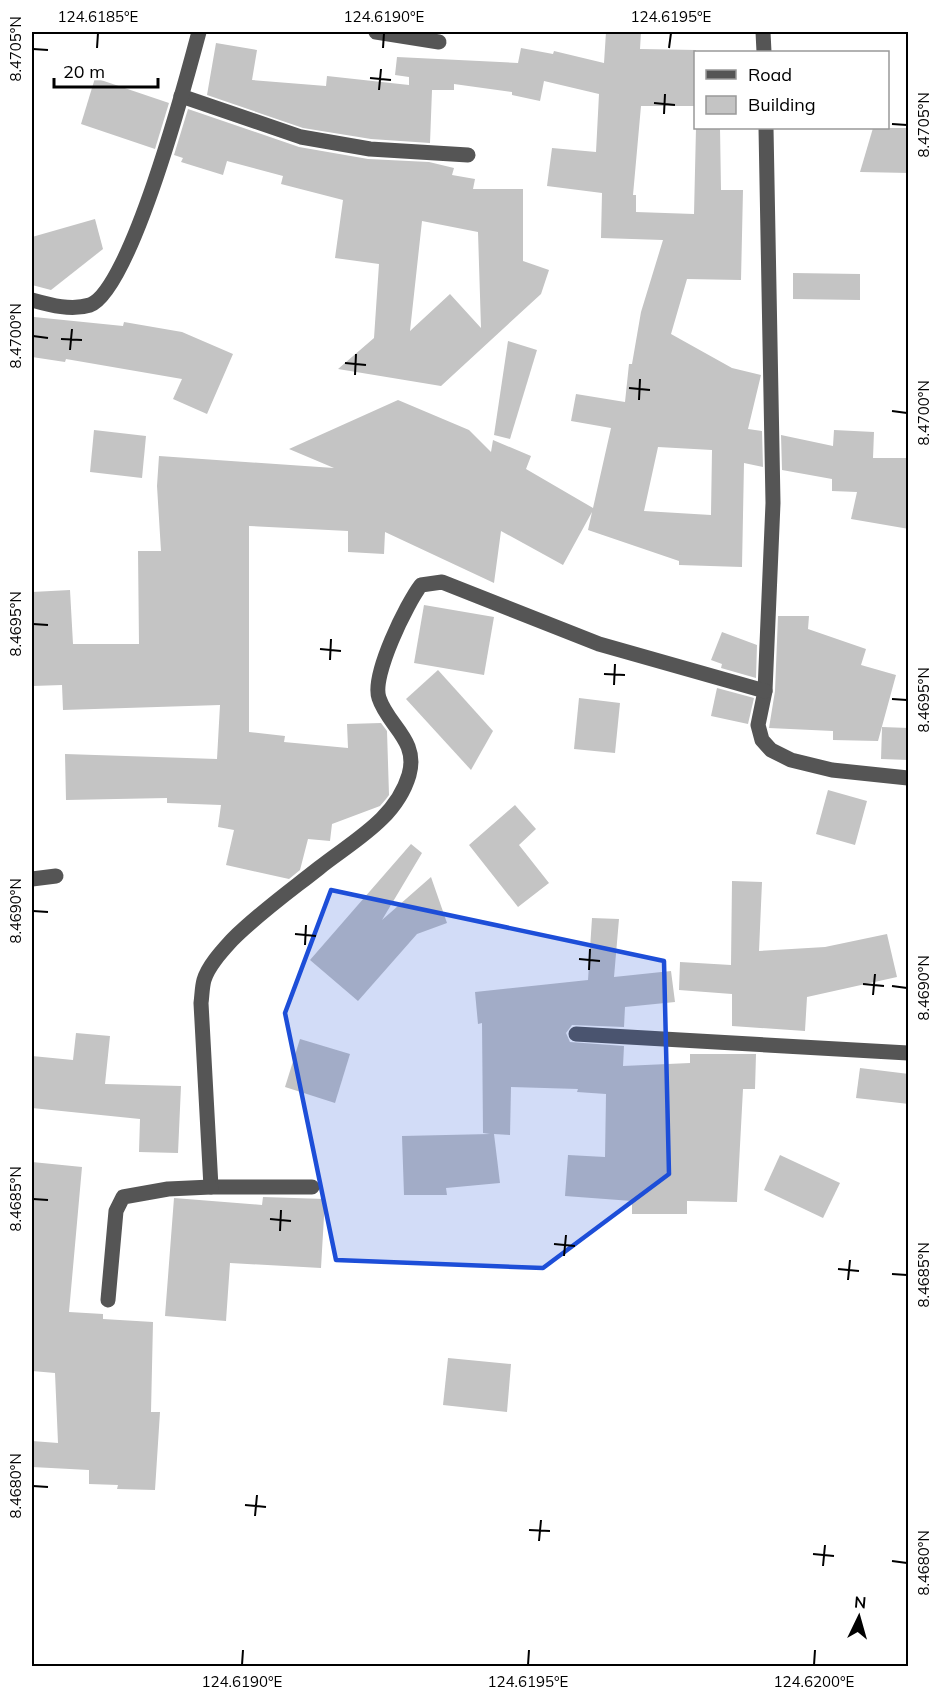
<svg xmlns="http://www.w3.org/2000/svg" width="940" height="1698" viewBox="0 0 940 1698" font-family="Mulish,sans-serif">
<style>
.building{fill:#c4c4c4;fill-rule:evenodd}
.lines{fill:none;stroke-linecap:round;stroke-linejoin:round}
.minor{stroke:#555;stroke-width:15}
.marked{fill:#1d4ed8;fill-opacity:0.2;stroke:#1d4ed8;stroke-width:4.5;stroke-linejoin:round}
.ticks{fill:none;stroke:#000;stroke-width:2}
.neatline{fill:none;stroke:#000;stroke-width:2}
.ticks-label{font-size:15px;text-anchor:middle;fill:#000}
</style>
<rect width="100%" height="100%" fill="#fff"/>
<!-- building -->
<g class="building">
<path d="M 606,32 L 641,32 L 640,49 L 696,50 L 696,106 L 641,106 L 633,195 L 636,195 L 636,212 L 694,214 L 696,128 L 720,128 L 721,190 L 743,190 L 741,280 L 687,279 L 671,334 L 732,368 L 761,375 L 748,429 L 762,431 L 763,467 L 744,463 L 742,567 L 679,565 L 679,561 L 588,530 L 592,512 L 563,565 L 501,531 L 494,583 L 385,532 L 384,554 L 348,552 L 348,531 L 249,526 L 249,732 L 285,736 L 284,742 L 348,748 L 347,724 L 381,723 L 387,731 L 389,795 L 386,799 L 380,806 L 332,824 L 330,841 L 308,839 L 300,870 L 289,879 L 226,865 L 234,830 L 218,827 L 221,805 L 167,803 L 167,798 L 66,800 L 65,754 L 217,759 L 220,705 L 63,710 L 62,685 L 32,686 L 32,592 L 70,590 L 73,644 L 139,644 L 138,551 L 161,551 L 157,486 L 159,456 L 334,468 L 289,449 L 398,400 L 469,430 L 491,452 L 493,440 L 531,456 L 526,469 L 593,508 L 611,428 L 571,421 L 576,394 L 625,402 L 629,364 L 632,364 L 641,312 L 663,240 L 601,238 L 602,193 L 547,186 L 552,148 L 596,152 L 599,94 L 544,81 L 540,101 L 512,95 L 512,92 L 454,84 L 454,90 L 432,90 L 430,143 L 371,139 L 303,128 L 207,95 L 216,43 L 257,50 L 252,80 L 326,86 L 327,76 L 409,85 L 409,77 L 395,75 L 397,57 L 518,63 L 521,48 L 553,54 L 554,51 L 604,63 ZM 658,447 L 712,450 L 711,515 L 644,511 Z"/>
<path d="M 95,78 L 169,103 L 155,149 L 81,124 Z"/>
<path d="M 188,109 L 299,147 L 368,159 L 429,162 L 454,168 L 452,175 L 475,179 L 473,189 L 523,189 L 523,261 L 549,270 L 541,294 L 441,386 L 338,369 L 374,338 L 379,264 L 335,258 L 343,200 L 281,184 L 283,176 L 227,161 L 223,175 L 181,162 L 183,158 L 174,155 ZM 422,221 L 478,232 L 481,328 L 450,294 L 410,331 Z"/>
<path d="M 873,128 L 909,128 L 909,173 L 860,172 Z"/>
<path d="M 95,219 L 103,249 L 51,290 L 32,285 L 32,237 Z"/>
<path d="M 793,273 L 860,274 L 860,300 L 793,299 Z"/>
<path d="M 34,317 L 123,326 L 124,322 L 182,332 L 233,354 L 207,414 L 173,399 L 182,379 L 66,359 L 65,362 L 32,357 Z"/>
<path d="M 508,341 L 537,350 L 510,439 L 494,435 Z"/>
<path d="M 94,430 L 146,436 L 142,478 L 90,472 Z"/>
<path d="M 834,430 L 874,432 L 873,458 L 909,458 L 909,529 L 851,519 L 857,492 L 832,491 L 832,479 L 782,470 L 781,435 L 833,446 Z"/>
<path d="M 424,605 L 494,617 L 484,675 L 414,663 Z"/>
<path d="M 778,616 L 809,616 L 808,629 L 866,649 L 861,665 L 896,675 L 878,741 L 833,740 L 833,731 L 769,728 L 775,691 Z"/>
<path d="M 722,632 L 757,645 L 756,678 L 721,668 L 722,664 L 711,660 Z"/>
<path d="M 438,670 L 493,731 L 471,770 L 406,699 Z"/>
<path d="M 717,688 L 754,698 L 748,724 L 711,716 Z"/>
<path d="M 579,698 L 620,703 L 615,753 L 574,749 Z"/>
<path d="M 882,727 L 909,728 L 909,760 L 881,759 Z"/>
<path d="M 828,790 L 867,801 L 855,845 L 816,834 Z"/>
<path d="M 515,805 L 536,829 L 519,845 L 549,883 L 518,907 L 469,845 Z"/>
<path d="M 411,844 L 422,853 L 382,920 L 431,877 L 447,923 L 417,934 L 358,1001 L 310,960 Z"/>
<path d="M 732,881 L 762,882 L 759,951 L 825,947 L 887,934 L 897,977 L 807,997 L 805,1031 L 732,1026 L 732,994 L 679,990 L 680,962 L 731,965 Z"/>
<path d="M 592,918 L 619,919 L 614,977 L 671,971 L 675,1002 L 625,1007 L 624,1027 L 572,1025 L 566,1033 L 570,1042 L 624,1046 L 623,1066 L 690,1063 L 690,1054 L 756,1054 L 755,1089 L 743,1089 L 737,1202 L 687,1201 L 687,1214 L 632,1214 L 632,1201 L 565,1196 L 568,1155 L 605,1157 L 606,1094 L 577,1092 L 578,1089 L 511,1087 L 510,1135 L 494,1134 L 500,1183 L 446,1188 L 447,1195 L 404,1195 L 402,1136 L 490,1134 L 483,1133 L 482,1023 L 478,1024 L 475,992 L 588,980 Z"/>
<path d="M 76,1033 L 110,1036 L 105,1084 L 181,1086 L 178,1153 L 139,1152 L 140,1119 L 32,1108 L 32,1056 L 73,1060 Z"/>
<path d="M 300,1039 L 350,1054 L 335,1103 L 285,1087 Z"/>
<path d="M 860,1068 L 909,1074 L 909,1104 L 856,1098 Z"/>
<path d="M 780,1155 L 840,1183 L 823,1218 L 764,1190 Z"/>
<path d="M 32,1162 L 82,1167 L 69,1312 L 103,1314 L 103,1319 L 153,1322 L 151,1412 L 160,1412 L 155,1490 L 117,1489 L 118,1485 L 89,1484 L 89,1470 L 32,1467 L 32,1441 L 58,1443 L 55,1373 L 32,1371 Z"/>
<path d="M 263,1197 L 325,1199 L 321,1268 L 230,1263 L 226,1321 L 165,1316 L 174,1198 L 262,1205 Z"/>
<path d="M 448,1358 L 511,1364 L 507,1412 L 443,1405 Z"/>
</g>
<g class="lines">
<!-- minor -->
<g class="minor">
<path d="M 376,32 L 439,42"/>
<path d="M 763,32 L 764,52"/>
<path d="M 181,96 L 301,137 L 370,149 L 468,155"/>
<path d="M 766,128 L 773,503 L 765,691 L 758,725 L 762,740 L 771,750 L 791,760 L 832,770 L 908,778"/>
<path d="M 32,300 C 50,305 71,311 90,305 C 131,290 187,77 199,32"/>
<path d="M 32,879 L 56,876"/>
<path d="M 576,1034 L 908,1053"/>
<path d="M 312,1187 L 211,1187 L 201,1003 C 202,996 202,987 204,980 C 208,966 222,951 232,940 C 259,913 290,891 319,868 C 353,841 396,819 409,775 C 419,740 388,726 379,698 C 371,676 407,603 421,585 L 442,582 L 599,644 L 765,691"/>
<path d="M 108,1300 L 116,1211 L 123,1197 L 168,1189 L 211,1187"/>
</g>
</g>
<!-- marked area -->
<path class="marked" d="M 331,890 L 664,961 L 669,1174 L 543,1268 L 336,1260 L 285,1013 Z"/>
<!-- ticks -->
<path class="ticks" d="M 97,48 L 98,33M 383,48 L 384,33M 669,48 L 671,33M 33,49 L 48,50M 370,78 L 391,80M 379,90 L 381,69M 654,103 L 675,105M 664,114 L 665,94M 892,124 L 907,125M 33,336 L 48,338M 61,339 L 82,340M 70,350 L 72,329M 345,363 L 366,365M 355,375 L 356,354M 629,388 L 650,390M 639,400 L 640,379M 892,411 L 907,413M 33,624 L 48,625M 320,649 L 341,651M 330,660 L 331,639M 604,674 L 625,675M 614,685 L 615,664M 892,699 L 907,700M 33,911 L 48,912M 295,934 L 316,936M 305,945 L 306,925M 579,959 L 600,961M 589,970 L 590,949M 863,984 L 884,986M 892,986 L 907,988M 873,995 L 875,974M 33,1199 L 48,1200M 270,1219 L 291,1221M 280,1231 L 281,1210M 554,1244 L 575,1246M 564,1256 L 566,1235M 838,1269 L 859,1271M 892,1274 L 907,1275M 848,1280 L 850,1260M 33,1486 L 48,1487M 245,1505 L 266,1507M 255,1516 L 257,1495M 529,1530 L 550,1531M 539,1541 L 541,1520M 813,1554 L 834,1556M 892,1561 L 907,1563M 823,1566 L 825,1545M 242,1665 L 243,1650M 528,1665 L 529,1650M 814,1665 L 815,1650"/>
<!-- border -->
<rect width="940" height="1698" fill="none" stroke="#ffffff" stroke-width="66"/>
<!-- legend -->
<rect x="694" y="51" width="195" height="78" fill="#ffffff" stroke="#999999" stroke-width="1.5"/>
<rect x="706" y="70" width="30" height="9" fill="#555555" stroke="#999999" stroke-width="1.5"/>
<text x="748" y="81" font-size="18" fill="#000000">Road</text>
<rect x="706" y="96" width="30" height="18" fill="#c4c4c4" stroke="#999999" stroke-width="1.5"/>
<text x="748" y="111" font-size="18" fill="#000000">Building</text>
<!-- north arrow -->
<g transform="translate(859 1617) rotate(5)" stroke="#ffffff" stroke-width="4.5" paint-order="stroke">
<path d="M0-4.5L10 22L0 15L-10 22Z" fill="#000000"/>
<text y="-9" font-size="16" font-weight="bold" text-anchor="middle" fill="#000000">N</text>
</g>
<!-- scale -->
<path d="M54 78v9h104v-9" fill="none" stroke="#000000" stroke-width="3"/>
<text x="63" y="78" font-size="18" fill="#000000" stroke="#ffffff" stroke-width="4.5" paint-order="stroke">20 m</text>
<rect x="33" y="33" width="874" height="1632" class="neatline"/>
<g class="ticks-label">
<text x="98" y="22">124.6185°E</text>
<text x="384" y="22">124.6190°E</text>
<text x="671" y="22">124.6195°E</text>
<text transform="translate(16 49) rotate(-90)" y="5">8.4705°N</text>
<text transform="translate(924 125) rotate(-90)" y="5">8.4705°N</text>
<text transform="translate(16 336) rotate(-90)" y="5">8.4700°N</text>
<text transform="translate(924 413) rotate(-90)" y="5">8.4700°N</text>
<text transform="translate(16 624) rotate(-90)" y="5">8.4695°N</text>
<text transform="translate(924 700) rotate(-90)" y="5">8.4695°N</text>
<text transform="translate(16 911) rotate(-90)" y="5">8.4690°N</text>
<text transform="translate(924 988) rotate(-90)" y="5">8.4690°N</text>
<text transform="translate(16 1199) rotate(-90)" y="5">8.4685°N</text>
<text transform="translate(924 1275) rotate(-90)" y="5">8.4685°N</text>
<text transform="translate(16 1486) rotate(-90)" y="5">8.4680°N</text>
<text transform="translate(924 1563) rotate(-90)" y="5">8.4680°N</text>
<text x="242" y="1687">124.6190°E</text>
<text x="528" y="1687">124.6195°E</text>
<text x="814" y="1687">124.6200°E</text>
</g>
</svg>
